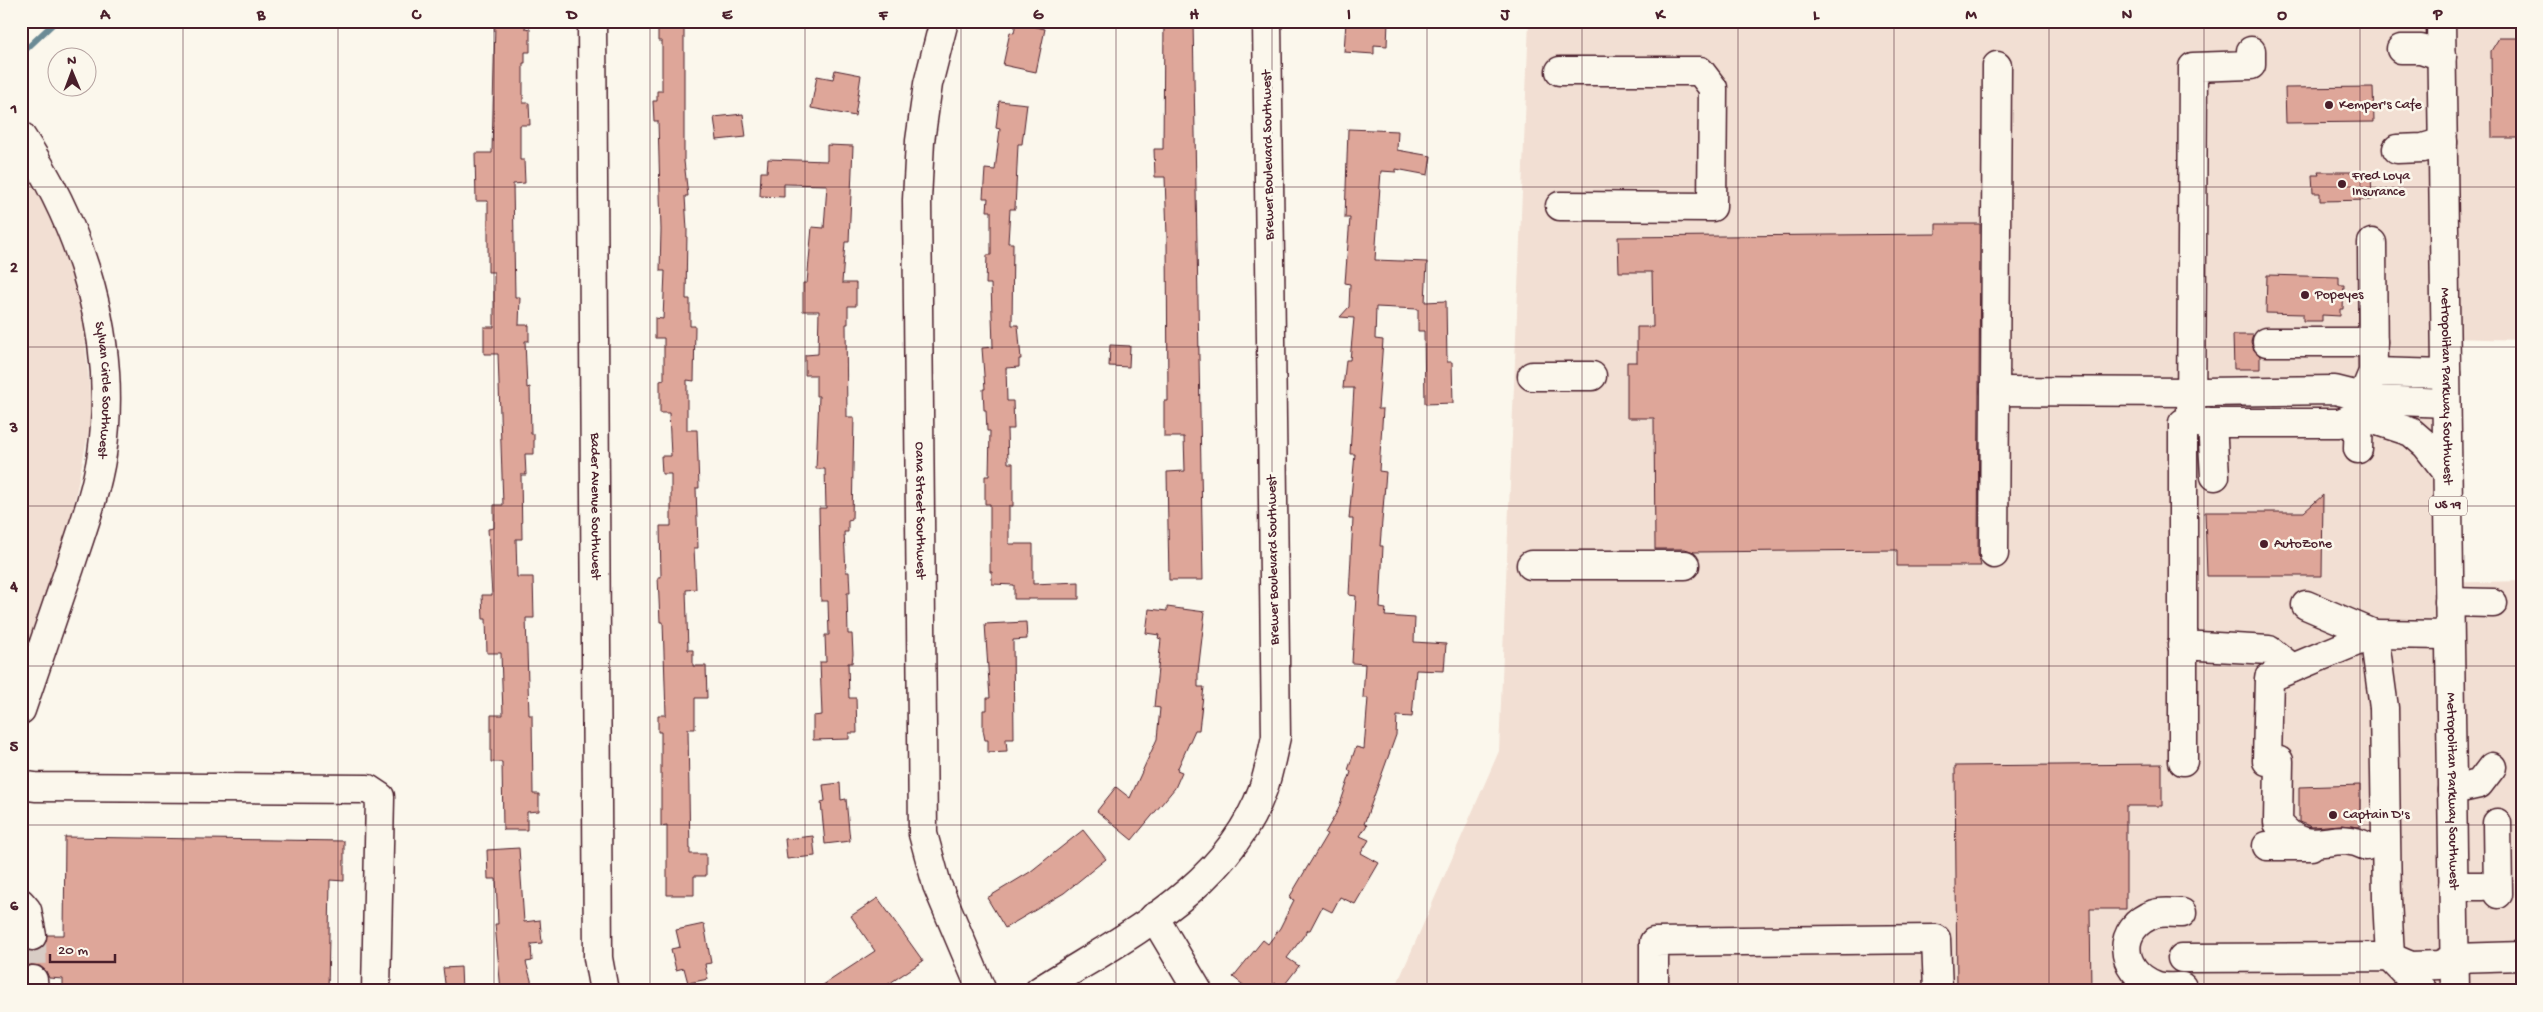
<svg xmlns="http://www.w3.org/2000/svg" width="2543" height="1012" viewBox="0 0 2543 1012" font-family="'Gochi Hand',sans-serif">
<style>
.built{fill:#f2dfd3}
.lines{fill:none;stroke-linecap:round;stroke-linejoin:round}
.stream{stroke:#6b8a95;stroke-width:6}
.building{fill:#dea699;stroke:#4a1f2b}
.minor-tunnel{stroke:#d8ccc5;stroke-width:28;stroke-dasharray:28 14;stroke-linecap:butt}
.minor-casing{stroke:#4a1f2b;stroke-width:31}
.major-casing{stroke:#4a1f2b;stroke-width:31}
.minor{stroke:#fbf7ec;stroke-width:28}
.major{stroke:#fbf7ec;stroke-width:28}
.grid{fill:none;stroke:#4a1f2b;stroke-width:1;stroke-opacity:0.55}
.poi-dot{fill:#4a1f2b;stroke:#fbf7ec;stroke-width:2}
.labels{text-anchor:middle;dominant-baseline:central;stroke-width:5;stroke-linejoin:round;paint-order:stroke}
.shield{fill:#fbf7ec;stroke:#7f6065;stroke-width:1}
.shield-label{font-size:12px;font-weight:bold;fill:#4a1f2b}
.poi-label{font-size:14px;fill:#4a1f2b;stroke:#fbf7ec;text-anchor:start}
.street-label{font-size:14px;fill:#4a1f2b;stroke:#fbf7ec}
.neatline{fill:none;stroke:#4a1f2b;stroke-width:2}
.grid-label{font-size:16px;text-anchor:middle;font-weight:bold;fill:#4a1f2b}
</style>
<rect width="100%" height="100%" fill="#fbf7ec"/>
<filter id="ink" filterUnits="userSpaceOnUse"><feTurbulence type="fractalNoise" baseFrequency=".02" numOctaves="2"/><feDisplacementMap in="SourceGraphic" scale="10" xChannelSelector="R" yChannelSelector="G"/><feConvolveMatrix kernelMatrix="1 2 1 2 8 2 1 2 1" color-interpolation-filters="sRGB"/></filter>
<g filter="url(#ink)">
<!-- built -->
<g class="built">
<path d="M 1529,21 L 2522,21 L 2522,340 L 2447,338 L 2437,583 L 2522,581 L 2522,991 L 1394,991 L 1499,751 Z"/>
<path d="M 21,159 L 75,232 L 92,415 L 35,696 L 21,727 Z"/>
</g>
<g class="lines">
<!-- stream -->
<path class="stream" d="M 21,54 L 56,21"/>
</g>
<!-- building -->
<g class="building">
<path d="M 495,21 L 526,21 L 525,28 L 530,29 L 530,52 L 525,52 L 525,63 L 523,63 L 523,103 L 529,103 L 530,125 L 520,125 L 520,160 L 524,160 L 525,183 L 513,184 L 515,297 L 520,297 L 519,325 L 529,325 L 529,341 L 525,341 L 527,388 L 530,387 L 531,434 L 534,434 L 534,454 L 525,454 L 526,475 L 521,475 L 522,539 L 516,539 L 517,577 L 533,577 L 534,618 L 526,618 L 529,715 L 532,715 L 533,794 L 539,794 L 539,811 L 527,812 L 527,830 L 503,830 L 502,762 L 491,762 L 491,715 L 503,715 L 501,653 L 487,653 L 486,619 L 483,619 L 482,595 L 492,595 L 488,529 L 494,528 L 494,505 L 503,505 L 498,354 L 484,354 L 484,327 L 494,327 L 494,272 L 488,272 L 488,201 L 476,201 L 475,153 L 492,153 Z"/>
<path d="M 658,21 L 684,21 L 684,161 L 688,196 L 685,196 L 687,230 L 686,299 L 690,299 L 690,326 L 695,326 L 694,381 L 687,380 L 687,430 L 697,430 L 699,488 L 696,488 L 698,548 L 694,548 L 696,589 L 686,590 L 688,650 L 693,650 L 693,666 L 706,666 L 707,698 L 695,698 L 695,729 L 688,729 L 690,854 L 706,854 L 706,876 L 694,876 L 694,895 L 667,895 L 667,825 L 661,826 L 661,732 L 658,732 L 658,715 L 666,715 L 663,622 L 660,622 L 658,577 L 661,577 L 660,526 L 671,526 L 671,474 L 662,474 L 661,456 L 671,456 L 669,413 L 660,413 L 660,381 L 664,380 L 664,338 L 655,338 L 655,318 L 663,319 L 665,271 L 660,271 L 661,230 L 658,121 L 654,121 L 653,101 L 657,101 L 657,91 L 662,91 L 662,41 L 658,41 Z"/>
<path d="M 1164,21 L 1193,21 L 1203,580 L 1169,580 L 1167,472 L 1185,471 L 1184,437 L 1164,437 L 1164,401 L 1168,401 L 1167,236 L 1165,177 L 1155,177 L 1154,149 L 1163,149 Z"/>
<path d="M 1346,21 L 1388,21 L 1387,46 L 1374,45 L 1374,54 L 1344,52 Z"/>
<path d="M 1016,22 L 1045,29 L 1036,72 L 1003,65 L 1010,32 L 1014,33 Z"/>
<path d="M 2499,38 L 2522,38 L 2522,138 L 2492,138 L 2491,51 Z"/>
<path d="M 835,70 L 861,75 L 855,116 L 811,108 L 817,76 L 833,79 Z"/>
<path d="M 2373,87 L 2374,122 L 2286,123 L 2285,88 Z"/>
<path d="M 999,101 L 1027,104 L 1022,144 L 1018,144 L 1015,209 L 1010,209 L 1008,243 L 1013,243 L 1012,325 L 1018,325 L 1021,359 L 1019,359 L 1019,367 L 1006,368 L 1007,401 L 1013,401 L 1014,429 L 1007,429 L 1008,463 L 1013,463 L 1013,506 L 1009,506 L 1009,544 L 1033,544 L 1033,584 L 1079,582 L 1079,599 L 1014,599 L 1014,585 L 992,584 L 992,572 L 990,572 L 990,504 L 985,504 L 985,476 L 989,476 L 990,431 L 987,431 L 986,410 L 984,410 L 983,389 L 985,389 L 982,348 L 993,347 L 991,284 L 986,284 L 987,255 L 991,255 L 991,211 L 987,211 L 988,198 L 983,198 L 985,169 L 995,170 L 1000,129 L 996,128 Z"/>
<path d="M 743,114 L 746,137 L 717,140 L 714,117 Z"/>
<path d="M 1348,129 L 1398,131 L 1397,150 L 1431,156 L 1428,175 L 1396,169 L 1396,172 L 1381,171 L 1375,260 L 1427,262 L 1425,302 L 1446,301 L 1447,362 L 1452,362 L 1453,403 L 1425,404 L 1424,331 L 1418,331 L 1418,309 L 1376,307 L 1375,339 L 1383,340 L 1378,409 L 1383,409 L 1379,471 L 1386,472 L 1380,546 L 1383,546 L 1380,608 L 1386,609 L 1385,616 L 1415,618 L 1414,642 L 1446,644 L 1444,671 L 1416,670 L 1412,717 L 1397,716 L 1396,735 L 1364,824 L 1367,825 L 1360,836 L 1369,840 L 1361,853 L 1379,863 L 1355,904 L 1340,897 L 1332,912 L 1322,907 L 1310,930 L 1308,930 L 1287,958 L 1299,966 L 1282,988 L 1275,983 L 1269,991 L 1251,991 L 1233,977 L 1263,940 L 1268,944 L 1280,928 L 1294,900 L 1289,898 L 1327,834 L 1325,833 L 1338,810 L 1351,772 L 1348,770 L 1356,747 L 1364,749 L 1368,698 L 1363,698 L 1365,664 L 1352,663 L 1356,596 L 1349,595 L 1353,519 L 1349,519 L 1355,454 L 1350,454 L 1354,388 L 1343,388 L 1346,360 L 1350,360 L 1354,318 L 1340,317 L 1349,307 L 1350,284 L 1345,283 L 1350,218 L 1345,218 Z"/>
<path d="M 827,145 L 853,146 L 849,242 L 845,242 L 842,283 L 856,283 L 856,306 L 848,306 L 848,324 L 846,324 L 847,417 L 854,417 L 852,520 L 848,521 L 848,532 L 844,532 L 846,572 L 849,572 L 850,593 L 847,593 L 848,634 L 852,634 L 853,654 L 852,663 L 848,663 L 849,698 L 856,698 L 857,733 L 849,733 L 849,739 L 813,740 L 813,716 L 822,715 L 820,662 L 826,662 L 825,635 L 829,635 L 828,601 L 821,601 L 819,508 L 826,508 L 825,469 L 816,469 L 819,396 L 816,396 L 816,375 L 805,375 L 805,355 L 818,354 L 819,311 L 803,311 L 803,283 L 807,283 L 812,227 L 824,228 L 827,185 L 784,184 L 784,197 L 760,196 L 761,172 L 767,172 L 768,159 L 827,161 Z"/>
<path d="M 2318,172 L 2371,172 L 2372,200 L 2320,201 L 2320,193 L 2313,193 L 2312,175 L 2319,175 Z"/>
<path d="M 1936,224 L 1980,224 L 1978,554 L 1981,566 L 1897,566 L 1897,550 L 1694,552 L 1685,549 L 1655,549 L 1654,418 L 1627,418 L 1627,362 L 1637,362 L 1637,327 L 1653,327 L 1652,272 L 1619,272 L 1618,237 L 1936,234 Z"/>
<path d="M 2267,275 L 2339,277 L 2339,285 L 2344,285 L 2343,309 L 2340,309 L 2340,316 L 2322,315 L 2322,321 L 2303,321 L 2303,314 L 2266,313 Z"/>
<path d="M 2233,335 L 2253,335 L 2251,342 L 2254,350 L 2260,356 L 2260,369 L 2234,369 Z"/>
<path d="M 1110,345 L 1130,346 L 1129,367 L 1109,366 Z"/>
<path d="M 2323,495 L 2322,576 L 2207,576 L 2205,512 L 2304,512 Z"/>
<path d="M 1167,607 L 1205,612 L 1198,672 L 1198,687 L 1204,687 L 1199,730 L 1195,730 L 1177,770 L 1182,772 L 1175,788 L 1132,840 L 1097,811 L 1116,787 L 1130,798 L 1157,739 L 1160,708 L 1154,707 L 1161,639 L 1158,638 L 1159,635 L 1146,633 L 1149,609 L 1167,611 Z"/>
<path d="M 1026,622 L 1027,639 L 1013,640 L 1014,739 L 1006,739 L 1007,751 L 988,752 L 988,740 L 985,740 L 983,730 L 983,710 L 987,710 L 987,698 L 990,698 L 985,624 Z"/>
<path d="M 2162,764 L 2162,806 L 2126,806 L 2126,909 L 2090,909 L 2091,991 L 1957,991 L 1955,766 Z"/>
<path d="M 840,783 L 841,800 L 846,799 L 850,841 L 825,844 L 821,802 L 825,801 L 823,785 Z"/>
<path d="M 2360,785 L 2360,827 L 2341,825 L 2312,827 L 2299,822 L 2299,787 Z"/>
<path d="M 1083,830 L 1106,859 L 1064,893 L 1005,928 L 987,898 L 1030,872 Z"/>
<path d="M 813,836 L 815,856 L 787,859 L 785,839 Z"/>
<path d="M 65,837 L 344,841 L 344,881 L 330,880 L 328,991 L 63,991 L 63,979 L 49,978 L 46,971 L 40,966 L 31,965 L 21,970 L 21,947 L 27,951 L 35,951 L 43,947 L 47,935 L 64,935 Z"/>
<path d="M 519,848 L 524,922 L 540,920 L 542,943 L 531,944 L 532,961 L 526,962 L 534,991 L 501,991 L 495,924 L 498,924 L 496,879 L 488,879 L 487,850 Z"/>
<path d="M 878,898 L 923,961 L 878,991 L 814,991 L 875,951 L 851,916 Z"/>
<path d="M 704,924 L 711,963 L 705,964 L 708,979 L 688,983 L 684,968 L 676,970 L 671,949 L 680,947 L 676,930 Z"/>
<path d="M 461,967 L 462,991 L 446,991 L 443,968 Z"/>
</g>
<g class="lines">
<!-- minor-tunnel -->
<path class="minor-tunnel" d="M 32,936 L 33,980"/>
<defs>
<g id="minor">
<path id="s1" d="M 592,21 L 598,958 L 604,991"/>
<path id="s2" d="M 944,21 L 928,84 L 920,141 L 917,200 L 923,834 L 937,885 L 982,991"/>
<path d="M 2401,49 L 2421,49 L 2442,56"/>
<path d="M 2251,51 L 2251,65 L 2193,67 L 2191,423 L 2340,423 L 2359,415 L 2363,396 L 2373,372 L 2372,243"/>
<path id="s3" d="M 21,136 C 83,229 118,342 102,454 C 96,493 82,530 70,567 C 54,615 37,662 21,710"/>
<path d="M 2397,149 L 2423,148 L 2443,142"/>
<path d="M 1560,206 L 1712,207 L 1713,88 L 1700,71 L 1560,71"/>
<path d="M 2267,342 L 2373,342"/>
<path d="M 2373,372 L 2446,374"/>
<path d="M 1532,376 L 1592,376"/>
<path d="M 1995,391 L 2205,392 L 2335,390 L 2375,400 L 2446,403"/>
<path d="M 2212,423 L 2215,476"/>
<path d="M 2358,449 L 2359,415 L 2411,432 L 2426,445 L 2447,472"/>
<path d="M 1994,554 L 1997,66"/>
<path d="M 1531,565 L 1685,565"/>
<path d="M 2449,602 L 2493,603"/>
<path d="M 2306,605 L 2374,634 L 2384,708 L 2387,899 L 2390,957 L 2423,991"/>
<path d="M 2182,645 L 2269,650 L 2292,668"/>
<path d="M 2183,761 L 2183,423 L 2191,423"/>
<path d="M 2267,761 L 2269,678 L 2374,634 L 2449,635"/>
<path d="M 2279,761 L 2278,823 C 2310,862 2332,828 2366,846"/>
<path d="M 21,785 L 35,787 L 368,789 L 380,797 L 376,991"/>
<path d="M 2452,790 L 2479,784 L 2492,767"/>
<path d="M 2497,823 L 2498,894"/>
<path d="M 2267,846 L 2311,846"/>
<path d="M 2453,886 L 2482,886"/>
<path d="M 21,903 L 27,910 L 32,936"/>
<path d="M 2182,913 C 2173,913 2162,911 2154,914 C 2116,927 2118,971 2155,985 C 2162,988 2174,987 2182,987"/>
<path d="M 1154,917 L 1198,991"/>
<path d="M 2182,958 L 2390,957 L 2411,966 L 2439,965 L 2455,958 L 2522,956"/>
<path d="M 33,980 L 34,991"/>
<path d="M 1039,991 C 1123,937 1227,889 1263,789 C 1269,772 1272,754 1276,737 L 1267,21"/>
<path d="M 1654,991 L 1654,942 L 1936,939 L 1938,991"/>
</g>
<g id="major">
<path id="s4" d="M 2441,21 L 2455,991"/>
</g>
</defs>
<!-- minor casing -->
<use href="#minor" class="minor-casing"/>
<!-- major casing -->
<use href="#major" class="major-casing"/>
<!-- minor -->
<use href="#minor" class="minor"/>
<!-- major -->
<use href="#major" class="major"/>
</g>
</g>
<!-- grid -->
<path class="grid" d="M 183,21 L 183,991M 338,21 L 338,991M 494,21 L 494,991M 650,21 L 650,991M 805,21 L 805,991M 961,21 L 961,991M 1116,21 L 1116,991M 1272,21 L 1272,991M 1427,21 L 1427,991M 1582,21 L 1582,991M 1738,21 L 1738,991M 1894,21 L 1894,991M 2049,21 L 2049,991M 2204,21 L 2204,991M 2360,21 L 2360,991M 21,187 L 2522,187M 21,347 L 2522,347M 21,506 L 2522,506M 21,666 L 2522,666M 21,825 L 2522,825"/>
<!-- markers -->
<g class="poi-dot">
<circle cx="2329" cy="105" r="5"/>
<circle cx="2342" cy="184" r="5"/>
<circle cx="2305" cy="295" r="5"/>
<circle cx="2264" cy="544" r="5"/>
<circle cx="2333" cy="815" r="5"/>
</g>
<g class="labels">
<!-- shield labels -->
<rect class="shield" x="2429" y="496.5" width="38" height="19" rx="4"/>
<g class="shield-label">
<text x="2448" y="506">US 19</text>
</g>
<!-- poi labels -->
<g class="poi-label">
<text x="2339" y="105">Kemper's Cafe</text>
<text x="2352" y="176">Fred Loya<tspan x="2352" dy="16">Insurance</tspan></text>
<text x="2315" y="295">Popeyes</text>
<text x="2274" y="544">AutoZone</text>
<text x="2343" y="815">Captain D's</text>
</g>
<!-- street labels -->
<g class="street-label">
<text transform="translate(1269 155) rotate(-91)">Brewer Boulevard Southwest</text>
<text stroke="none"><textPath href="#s4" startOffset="365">Metropolitan Parkway Southwest</textPath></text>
<text stroke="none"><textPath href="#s3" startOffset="271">Sylvan Circle Southwest</textPath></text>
<text stroke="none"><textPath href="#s1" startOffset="485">Bader Avenue Southwest</textPath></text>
<text stroke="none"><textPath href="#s2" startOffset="492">Oana Street Southwest</textPath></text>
<text transform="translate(1274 560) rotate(-91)">Brewer Boulevard Southwest</text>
<text stroke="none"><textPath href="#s4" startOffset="770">Metropolitan Parkway Southwest</textPath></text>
</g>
</g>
<!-- margin -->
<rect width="2543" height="1012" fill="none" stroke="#fbf7ec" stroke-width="55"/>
<!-- north arrow -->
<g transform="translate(72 72) rotate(359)"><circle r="24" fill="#fbf7ec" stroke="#b4a19f"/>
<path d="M0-4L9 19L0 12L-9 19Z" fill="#4a1f2b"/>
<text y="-8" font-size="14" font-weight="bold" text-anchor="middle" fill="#4a1f2b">N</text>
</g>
<!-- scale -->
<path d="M50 954v8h65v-8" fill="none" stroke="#4a1f2b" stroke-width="2.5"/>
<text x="58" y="954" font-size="15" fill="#4a1f2b" stroke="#fbf7ec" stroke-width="4" paint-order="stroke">20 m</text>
<rect x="28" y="28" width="2488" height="956" class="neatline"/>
<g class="grid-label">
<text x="105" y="19">A</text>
<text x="261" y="19">B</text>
<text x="416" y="19">C</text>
<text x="572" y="19">D</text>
<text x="727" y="19">E</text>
<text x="883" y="19">F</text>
<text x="1038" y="19">G</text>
<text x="1194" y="19">H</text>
<text x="1349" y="19">I</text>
<text x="1505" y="19">J</text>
<text x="1660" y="19">K</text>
<text x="1816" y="19">L</text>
<text x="1971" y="19">M</text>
<text x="2127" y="19">N</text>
<text x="2282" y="19">O</text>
<text x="2438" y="19">P</text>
<text x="14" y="113">1</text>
<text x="14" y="272">2</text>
<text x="14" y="432">3</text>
<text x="14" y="591">4</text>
<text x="14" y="751">5</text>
<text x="14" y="910">6</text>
</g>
</svg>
